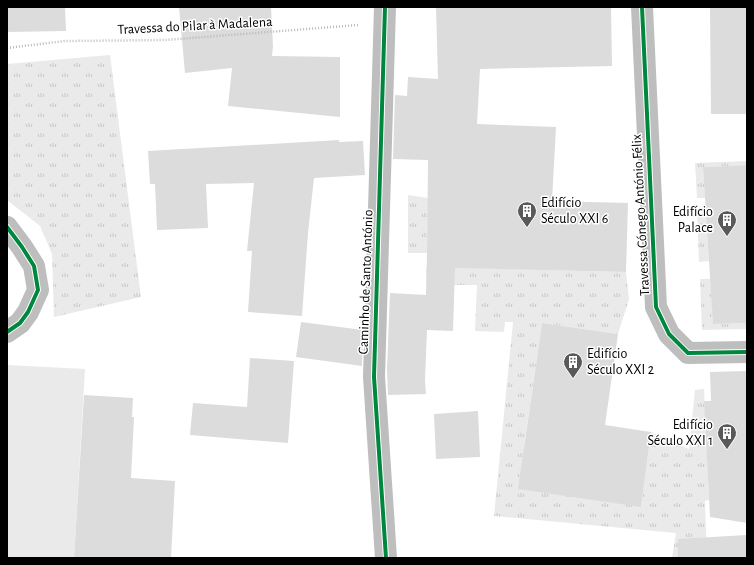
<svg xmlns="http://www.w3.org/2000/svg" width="754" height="565" viewBox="0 0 754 565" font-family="'Alegreya Sans',sans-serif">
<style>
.grass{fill:url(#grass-tufts)}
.pitch{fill:#eaeaea}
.building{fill:#dcdcdc}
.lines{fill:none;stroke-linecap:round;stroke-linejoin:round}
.path{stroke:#b8b8b8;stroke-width:2.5;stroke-dasharray:1 2;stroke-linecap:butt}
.minor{stroke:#bebebe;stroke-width:22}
.tertiary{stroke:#bebebe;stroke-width:22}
.cycleway-casing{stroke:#fff;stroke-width:6}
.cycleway{stroke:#00873e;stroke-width:4}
.labels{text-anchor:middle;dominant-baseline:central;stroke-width:3;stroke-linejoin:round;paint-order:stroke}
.street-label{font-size:14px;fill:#000;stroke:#fff}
.poi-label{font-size:14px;fill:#000;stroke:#fff;text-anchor:start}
</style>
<defs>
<pattern id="grass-tufts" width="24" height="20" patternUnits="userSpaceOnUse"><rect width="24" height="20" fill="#eaeaea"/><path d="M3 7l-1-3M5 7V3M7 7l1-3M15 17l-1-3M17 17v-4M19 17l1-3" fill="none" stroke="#c7c7c7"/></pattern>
</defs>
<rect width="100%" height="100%" fill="#fff"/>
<!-- grass -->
<g class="grass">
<path d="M 110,55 L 141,297 L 54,317 L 52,254 L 40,226 L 7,200 L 7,64 Z"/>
<path d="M 747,161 L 747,165 L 703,167 L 705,198 L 697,198 L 695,163 Z"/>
<path d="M 408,195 L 428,198 L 427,253 L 408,253 Z"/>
<path d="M 706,212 L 709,261 L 699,262 L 697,213 Z"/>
<path d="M 426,267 L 626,272 L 629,299 L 618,334 L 542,323 L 524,446 L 641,507 L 651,432 L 689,449 L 695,390 L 704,389 L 709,500 L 705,501 L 707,558 L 672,558 L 676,533 L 494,516 L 513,322 L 505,322 L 504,332 L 475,331 L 477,285 L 427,285 Z"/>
<path d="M 700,279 L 711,279 L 713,324 L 747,323 L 747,329 L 702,330 Z"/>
</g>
<!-- pitch -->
<path class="pitch" d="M 7,365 L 85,369 L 74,558 L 7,558 Z"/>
<!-- building -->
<g class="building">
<path d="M 7,7 L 65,7 L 66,31 L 7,32 Z"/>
<path d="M 179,7 L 271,7 L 273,46 L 272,56 L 340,57 L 340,117 L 228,106 L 232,68 L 185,73 Z"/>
<path d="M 436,7 L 611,7 L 612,66 L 480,69 L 477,124 L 556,127 L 552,201 L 628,203 L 626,272 L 455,268 L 453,331 L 427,330 L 425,380 L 426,394 L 388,395 L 387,369 L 390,293 L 426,295 L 427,253 L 428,160 L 393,159 L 395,95 L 407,96 L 408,77 L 438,79 Z"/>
<path d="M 710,7 L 747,7 L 747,114 L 711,114 Z"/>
<path d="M 339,140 L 339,142 L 363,141 L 365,175 L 314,178 L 308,233 L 302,316 L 248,312 L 252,251 L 247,251 L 254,183 L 206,184 L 208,228 L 157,230 L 155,184 L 150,184 L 148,151 Z"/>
<path d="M 747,165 L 747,323 L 713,324 L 703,167 Z"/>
<path d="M 301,322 L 363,330 L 362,366 L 296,357 Z"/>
<path d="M 542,323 L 618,334 L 605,425 L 651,432 L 641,507 L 518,489 Z"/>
<path d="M 250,358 L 294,361 L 288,443 L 190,435 L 193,403 L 247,407 Z"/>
<path d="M 747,371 L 747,523 L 710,517 L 704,401 L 711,401 L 710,372 Z"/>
<path d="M 84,395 L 133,398 L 132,417 L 134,417 L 131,478 L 175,481 L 171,558 L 74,558 Z"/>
<path d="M 478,411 L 480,457 L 436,459 L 434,414 Z"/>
<path d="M 747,535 L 747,558 L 678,558 L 678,539 Z"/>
</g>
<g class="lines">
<!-- path -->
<path class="path" d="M 7,48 L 65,41 L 166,40 L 358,25"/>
<!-- minor -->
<g class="minor">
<path d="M 642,7 L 656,307 L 669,334 L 688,353 L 747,352"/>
<path d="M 7,227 L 22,247 L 34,266 L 38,290 L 28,312 L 20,323 L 7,332"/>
</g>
<!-- tertiary -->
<path class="tertiary" d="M 385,7 L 374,377 L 386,558"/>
<defs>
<g id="cycleway">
<path d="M 385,7 L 374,377 L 386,558"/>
<path d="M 642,7 L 656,307 L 669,334 L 688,353 L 747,352"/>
<path d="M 7,227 L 22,247 L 34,266 L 38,290 L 28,312 L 20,323 L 7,332"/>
</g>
</defs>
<!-- cycleway casing -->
<use href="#cycleway" class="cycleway-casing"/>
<!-- cycleway -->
<use href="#cycleway" class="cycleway"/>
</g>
<!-- icons -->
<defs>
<symbol id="building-pin" viewBox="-11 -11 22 30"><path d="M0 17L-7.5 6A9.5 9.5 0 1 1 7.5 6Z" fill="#595959" stroke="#fff"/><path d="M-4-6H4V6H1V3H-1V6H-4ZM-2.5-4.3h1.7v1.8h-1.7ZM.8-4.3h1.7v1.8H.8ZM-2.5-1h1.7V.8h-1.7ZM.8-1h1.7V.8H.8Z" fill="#fff"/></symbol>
</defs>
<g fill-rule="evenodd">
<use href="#building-pin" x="516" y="200" width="22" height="30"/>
<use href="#building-pin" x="716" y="209" width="22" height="30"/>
<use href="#building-pin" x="562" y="351" width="22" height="30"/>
<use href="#building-pin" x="716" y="422" width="22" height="30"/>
</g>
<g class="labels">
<!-- street labels -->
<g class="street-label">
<text transform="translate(195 26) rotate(-3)">Travessa do Pilar à Madalena</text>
<text transform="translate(641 215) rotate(-93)">Travessa Cónego António Félix</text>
<text transform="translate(366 282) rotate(-88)">Caminho de Santo António</text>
</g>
<!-- poi labels -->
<g class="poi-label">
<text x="541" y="203">Edifício<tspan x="541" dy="16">Século XXI 6</tspan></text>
<text x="713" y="212" text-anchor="end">Edifício<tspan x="713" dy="16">Palace</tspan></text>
<text x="587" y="354">Edifício<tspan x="587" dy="16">Século XXI 2</tspan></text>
<text x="713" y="425" text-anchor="end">Edifício<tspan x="713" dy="16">Século XXI 1</tspan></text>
</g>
</g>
<!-- border -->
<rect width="754" height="565" fill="none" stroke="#000000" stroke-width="16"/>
</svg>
